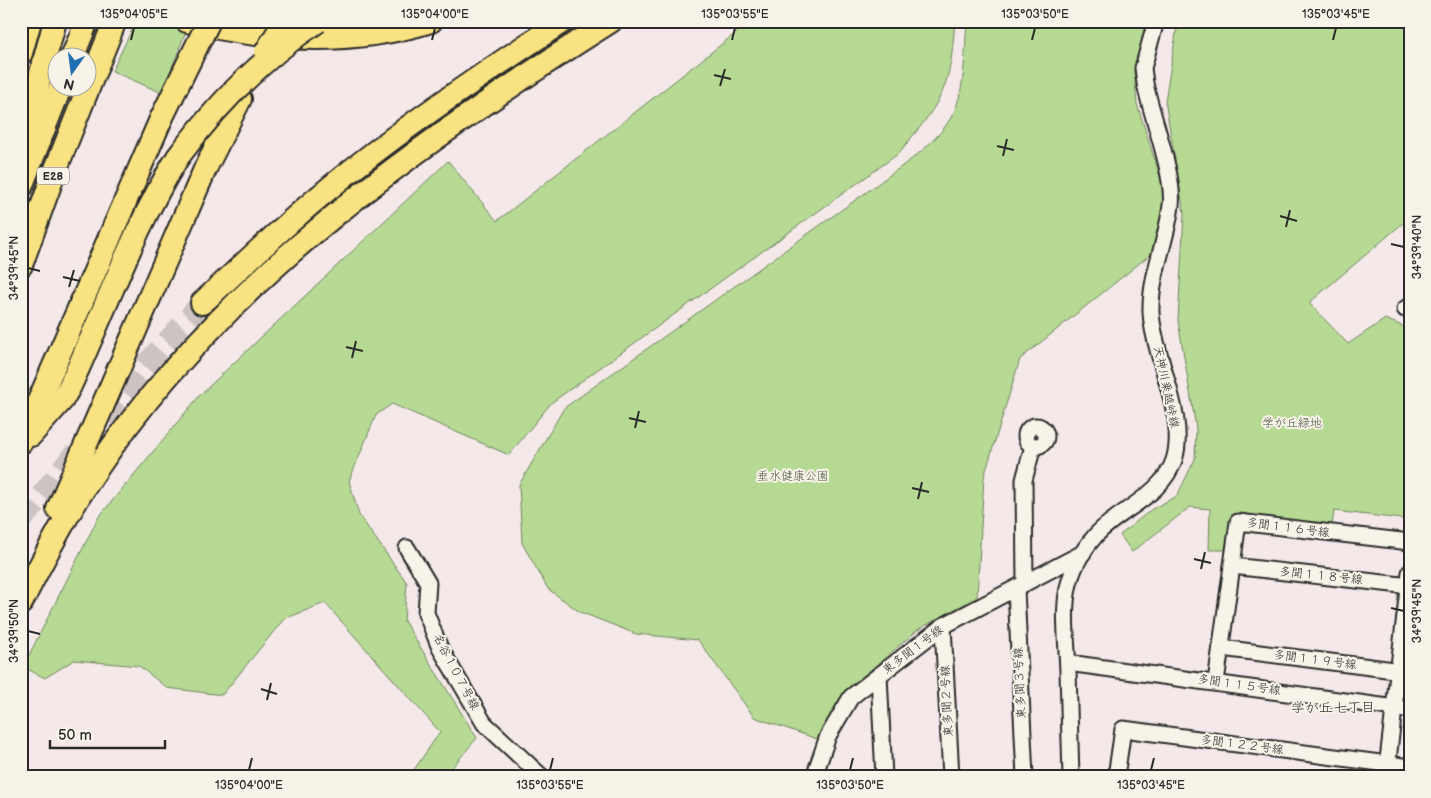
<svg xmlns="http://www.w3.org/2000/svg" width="1431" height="798" viewBox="0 0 1431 798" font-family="'Balsamiq Sans','Klee One',sans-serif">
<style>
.green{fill:#b6da94;stroke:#708260}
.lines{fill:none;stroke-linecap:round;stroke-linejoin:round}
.highway-tunnel{stroke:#ccc3c2;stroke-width:22;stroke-dasharray:22 11;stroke-linecap:butt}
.minor-casing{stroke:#2b2b2b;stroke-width:19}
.highway-casing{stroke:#2b2b2b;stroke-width:26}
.minor{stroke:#f7f3e8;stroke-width:15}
.highway{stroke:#f8e281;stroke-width:22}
.highway-bridge-casing{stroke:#2b2b2b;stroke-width:26;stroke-linecap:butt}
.highway-bridge{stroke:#f8e281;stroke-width:22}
.ticks{fill:none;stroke:#2b2b2b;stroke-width:2}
.labels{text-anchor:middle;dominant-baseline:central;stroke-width:4;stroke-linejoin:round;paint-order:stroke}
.shield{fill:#f7f3e8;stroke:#686764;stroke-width:1}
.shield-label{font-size:11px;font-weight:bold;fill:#2b2b2b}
.street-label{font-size:12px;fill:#2b2b2b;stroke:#f7f3e8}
.park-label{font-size:12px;fill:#4e5745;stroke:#f7f3e8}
.neighbourhood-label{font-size:14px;fill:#2b2b2b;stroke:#f7f3e8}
.neatline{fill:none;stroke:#2b2b2b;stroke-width:2}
.ticks-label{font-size:12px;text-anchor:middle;fill:#2b2b2b}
</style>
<rect width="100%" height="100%" fill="#f4e9e8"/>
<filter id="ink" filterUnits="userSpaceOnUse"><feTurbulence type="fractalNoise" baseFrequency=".02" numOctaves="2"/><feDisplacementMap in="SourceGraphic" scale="10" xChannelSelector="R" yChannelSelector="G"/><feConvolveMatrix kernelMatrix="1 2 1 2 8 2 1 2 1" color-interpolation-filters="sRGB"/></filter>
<g filter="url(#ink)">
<!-- green -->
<g class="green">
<path d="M 136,21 L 190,21 L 162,93 L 112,71 Z"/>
<path d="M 751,21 L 955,21 C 953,43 952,69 943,90 C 933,114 914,134 898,154 L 551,403 L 509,455 L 392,404 L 376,415 L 349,481 L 359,515 L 407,583 L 404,621 L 477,738 L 444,777 L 409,777 L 440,732 L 325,603 L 284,619 L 222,695 L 167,688 L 139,666 L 74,660 L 45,678 L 23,667 L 98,518 L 200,395 L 448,161 L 497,221 Z"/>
<path d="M 967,21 L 1146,21 L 1134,70 L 1137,104 L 1163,186 L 1165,213 L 1151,254 L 1020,359 L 984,477 L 977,597 L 919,629 L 848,689 L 817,739 L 754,717 L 698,640 L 636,634 L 580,612 L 548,589 L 522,543 L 519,485 L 564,408 L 875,186 C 906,162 949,138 959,98 C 965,76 965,45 967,21 Z"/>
<path d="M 1178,21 L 1410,21 L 1410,217 L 1309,303 L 1348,344 L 1385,319 L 1410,329 L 1410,520 L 1334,511 L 1332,525 L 1232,514 L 1225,550 L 1209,550 L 1210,509 L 1190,507 L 1132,552 L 1120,535 L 1152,509 L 1177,496 L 1195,459 L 1196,428 L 1178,321 L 1184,213 L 1165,101 Z"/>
</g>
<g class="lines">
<!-- highway-tunnel -->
<path class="highway-tunnel" d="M 21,521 L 141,370 L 202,303"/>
<defs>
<g id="minor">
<path d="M 1405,309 L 1410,306"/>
<circle cx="1036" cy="436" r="10"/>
<path d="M 407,548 L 428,583 L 426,613 L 440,648 L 484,723 L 542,777"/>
<path d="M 1232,566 L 1410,586"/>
<path d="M 1025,583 L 1024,480 L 1033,446"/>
<path d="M 1016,589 L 1025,777"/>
<path d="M 943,626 L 951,777"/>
<path d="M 1221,648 L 1410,672"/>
<path d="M 1068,663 L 1410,710"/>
<path d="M 879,675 L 884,777"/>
<path d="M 1216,682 L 1238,522 L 1410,542"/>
<path d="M 821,777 L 817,768 L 828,736 L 851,697 L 943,626 L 1083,553"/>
<path d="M 1071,777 C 1070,741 1069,706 1068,671 C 1066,617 1056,580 1096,535 C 1119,510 1163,495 1174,460 C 1188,418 1153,356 1151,312 C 1150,275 1167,241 1171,205 C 1175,176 1151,115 1145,83 L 1143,68 L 1156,21"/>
<path d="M 1116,777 L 1123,729 L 1410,767"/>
<path d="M 1386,777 L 1410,572"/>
</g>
<g id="highway">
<path d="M 187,21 C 267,41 351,46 431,21"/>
<path d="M 21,53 L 30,21"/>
<path d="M 72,58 L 87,21"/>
<path d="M 21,147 L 55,21"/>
<path d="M 21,187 L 60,88"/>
<path d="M 21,265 L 53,176 L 115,21"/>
<path d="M 202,303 C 241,267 279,230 320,196 C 397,131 480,76 563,21"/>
<path d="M 31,435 L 62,400 L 70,386 C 106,309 133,229 178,157"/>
<path d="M 21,442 L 161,119"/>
<path d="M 58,509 L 206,167 L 240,99"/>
<path d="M 21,603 C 44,557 67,513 96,470 C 222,281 421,141 611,21"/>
</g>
</defs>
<!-- minor casing -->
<use href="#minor" class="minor-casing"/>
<!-- highway casing -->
<use href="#highway" class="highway-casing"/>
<!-- minor -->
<use href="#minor" class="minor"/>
<!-- highway -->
<use href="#highway" class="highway"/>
<defs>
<g id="highway-bridge">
<path d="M 266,52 L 285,21"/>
<path d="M 161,119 L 209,21"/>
<path d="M 178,157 C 218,103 262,58 318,21"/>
</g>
</defs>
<!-- highway-bridge casing -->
<use href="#highway-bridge" class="highway-bridge-casing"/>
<!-- highway-bridge -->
<use href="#highway-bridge" class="highway-bridge"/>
</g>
</g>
<!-- ticks -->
<path class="ticks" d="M 131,40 L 134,28M 432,40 L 435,28M 732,40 L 735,28M 1032,40 L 1035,28M 1333,40 L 1336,28M 714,75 L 731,79M 720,86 L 725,69M 997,146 L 1014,150M 1003,156 L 1007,139M 1280,216 L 1297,221M 1286,227 L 1290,210M 1391,244 L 1404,247M 28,268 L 40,271M 63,277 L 80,281M 69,287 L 74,270M 346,347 L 363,351M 352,358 L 356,341M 629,418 L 646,422M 635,428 L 639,411M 912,488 L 929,492M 918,499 L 922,482M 1194,559 L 1211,563M 1201,569 L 1205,552M 1391,608 L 1404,611M 28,631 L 40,634M 261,689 L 277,694M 267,700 L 271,683M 249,770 L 252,758M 550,770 L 553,758M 850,770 L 853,758M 1151,770 L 1154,758"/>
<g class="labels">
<!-- shield labels -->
<rect class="shield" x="37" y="167.5" width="32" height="17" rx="4"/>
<g class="shield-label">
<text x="53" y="176">E28</text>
</g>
<!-- street labels -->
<g class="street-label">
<text transform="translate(1166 387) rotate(78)">天神川乗越峠線</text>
<text transform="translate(1288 528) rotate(7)">多聞１１６号線</text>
<text transform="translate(1321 576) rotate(6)">多聞１１８号線</text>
<text transform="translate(913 650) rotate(-37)">東多聞１号線</text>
<text transform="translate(1315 660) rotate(7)">多聞１１９号線</text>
<text transform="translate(456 672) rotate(62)">名谷１０７号線</text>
<text transform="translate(1020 683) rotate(-93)">東多聞３号線</text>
<text transform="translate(1239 685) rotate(8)">多聞１１５号線</text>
<text transform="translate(947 701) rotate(-93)">東多聞２号線</text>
<text transform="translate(1242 745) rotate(7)">多聞１２２号線</text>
</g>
<!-- park labels -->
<g class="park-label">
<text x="1292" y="423">学が丘緑地</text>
<text x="793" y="476">垂水健康公園</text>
</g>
<!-- neighbourhood labels -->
<g class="neighbourhood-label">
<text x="1333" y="707">学が丘七丁目</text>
</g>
</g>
<!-- margin -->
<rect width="1431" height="798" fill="none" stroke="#f7f3e8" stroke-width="55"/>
<!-- north arrow -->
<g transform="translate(72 72) rotate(194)"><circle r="24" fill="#f7f3e8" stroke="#a5a39c"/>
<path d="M0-4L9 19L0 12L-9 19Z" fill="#1f6fb2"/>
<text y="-8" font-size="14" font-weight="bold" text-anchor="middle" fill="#2b2b2b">N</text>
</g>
<!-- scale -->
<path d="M50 740v8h115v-8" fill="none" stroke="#2b2b2b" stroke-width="2.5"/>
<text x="58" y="740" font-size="15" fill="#2b2b2b" stroke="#f7f3e8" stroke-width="4" paint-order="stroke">50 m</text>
<rect x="28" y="28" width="1376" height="742" class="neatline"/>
<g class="ticks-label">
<text x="134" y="18">135°04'05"E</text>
<text x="435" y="18">135°04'00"E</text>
<text x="735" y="18">135°03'55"E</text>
<text x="1035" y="18">135°03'50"E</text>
<text x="1336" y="18">135°03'45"E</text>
<text transform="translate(1417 247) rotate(-90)" y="4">34°39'40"N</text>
<text transform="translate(14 268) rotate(-90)" y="4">34°39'45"N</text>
<text transform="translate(1417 611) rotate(-90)" y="4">34°39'45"N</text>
<text transform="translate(14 631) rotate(-90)" y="4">34°39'50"N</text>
<text x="249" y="789">135°04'00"E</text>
<text x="550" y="789">135°03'55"E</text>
<text x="850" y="789">135°03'50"E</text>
<text x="1151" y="789">135°03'45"E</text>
</g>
</svg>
